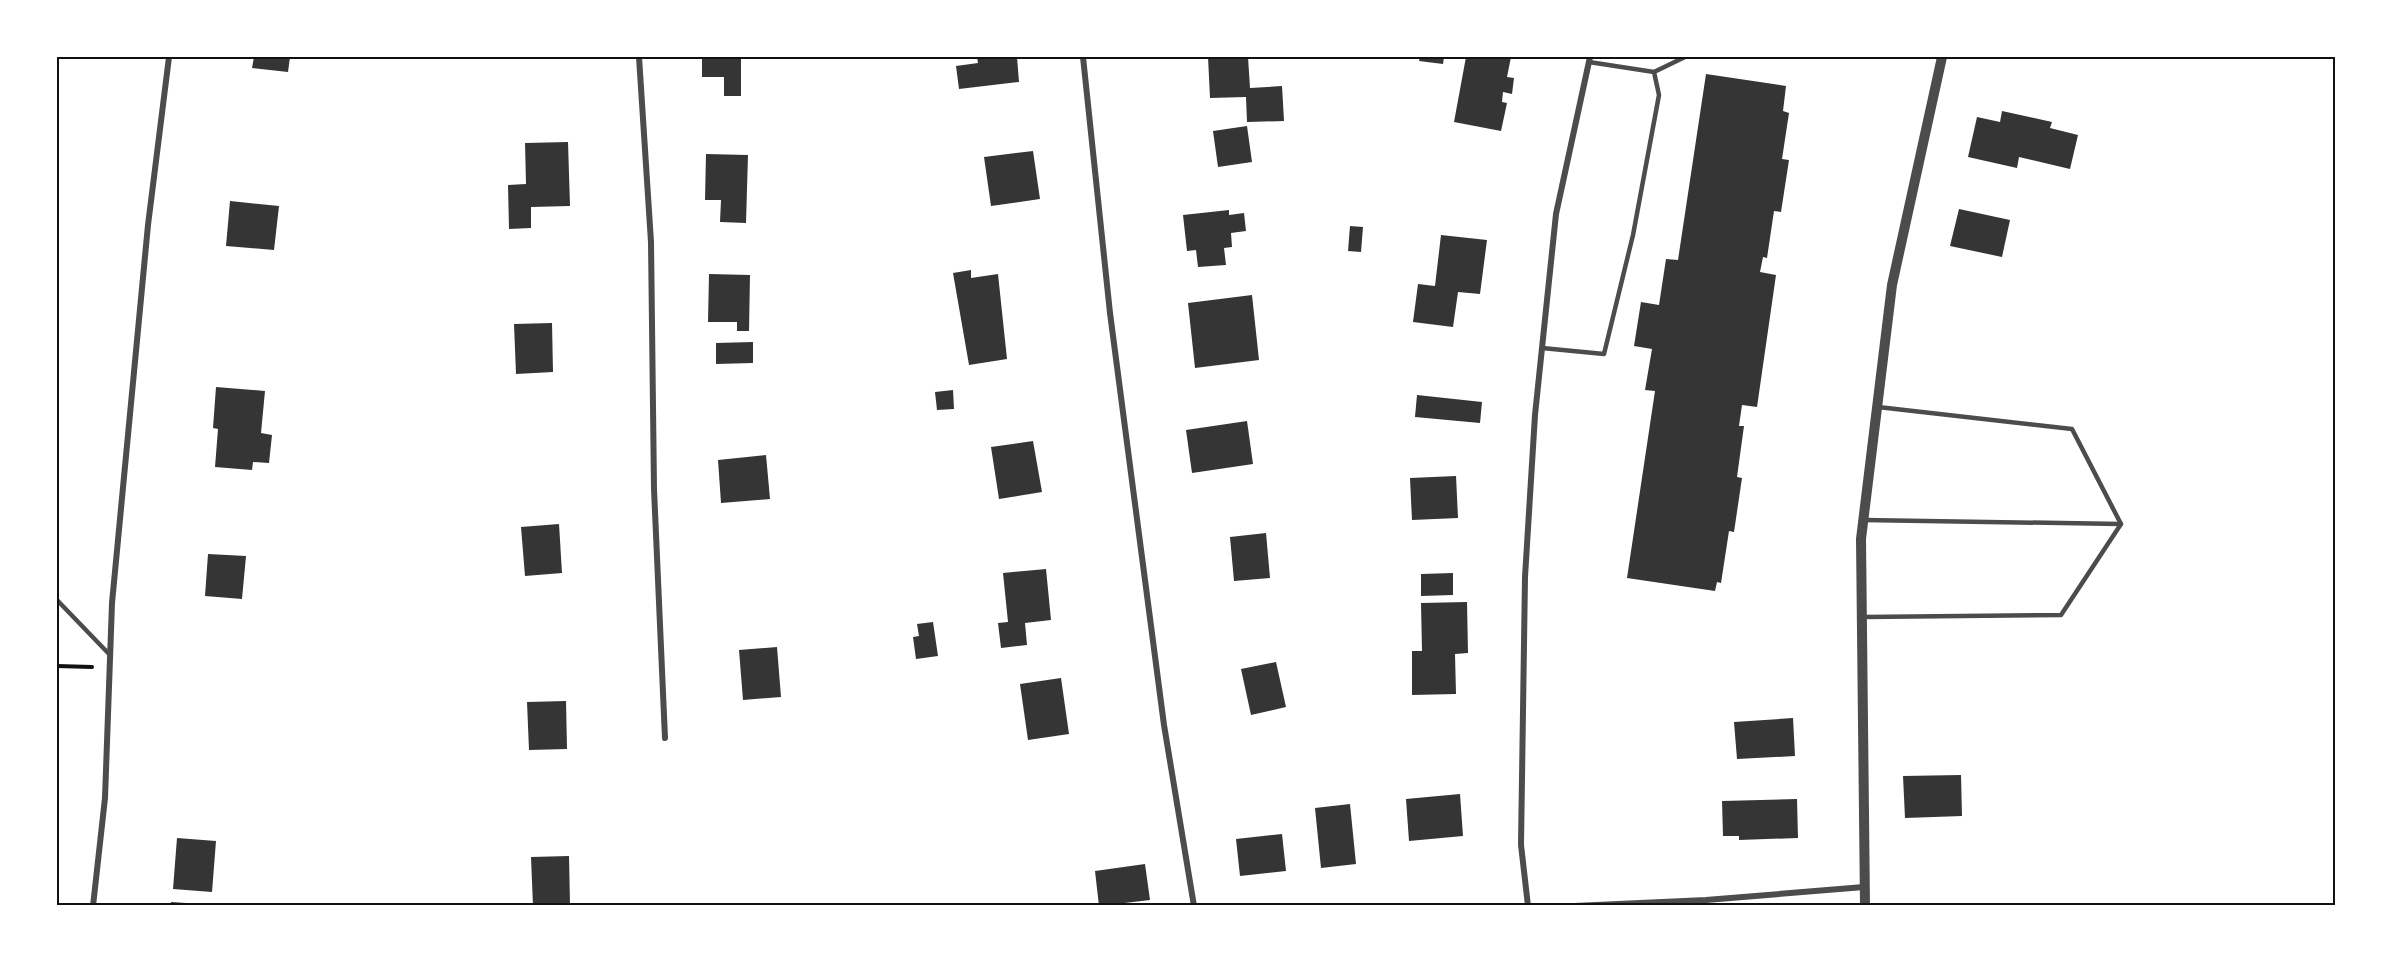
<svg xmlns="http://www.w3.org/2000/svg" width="2392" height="963" viewBox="0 0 2392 963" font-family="Overpass,sans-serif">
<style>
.building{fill:#353535}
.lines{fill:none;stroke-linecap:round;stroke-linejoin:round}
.path{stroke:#111;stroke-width:4}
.service{stroke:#4c4c4c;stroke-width:4.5}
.minor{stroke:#4c4c4c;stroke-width:6}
.tertiary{stroke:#4c4c4c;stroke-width:10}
.neatline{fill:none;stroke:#111;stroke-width:2}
</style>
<rect width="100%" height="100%" fill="#fff"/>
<!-- building -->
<g class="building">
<path d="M 254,57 L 290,57 L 288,72 L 252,68 Z"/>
<path d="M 702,57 L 741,57 L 741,96 L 724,96 L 724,77 L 702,77 Z"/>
<path d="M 977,57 L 1017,57 L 1019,82 L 959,89 L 956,66 L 978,63 Z"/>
<path d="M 1208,57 L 1248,57 L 1250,88 L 1282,86 L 1284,121 L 1247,122 L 1246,97 L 1210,98 Z"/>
<path d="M 1420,57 L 1444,57 L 1443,64 L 1419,61 Z"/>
<path d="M 1466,57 L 1511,57 L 1507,77 L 1514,78 L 1512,94 L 1503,92 L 1502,102 L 1507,103 L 1501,131 L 1454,122 Z"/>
<path d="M 1706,74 L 1786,86 L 1783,111 L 1789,113 L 1782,159 L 1789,160 L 1781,212 L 1774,211 L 1767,258 L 1763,257 L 1760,272 L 1776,275 L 1757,407 L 1742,405 L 1739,426 L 1744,426 L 1737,477 L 1742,478 L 1734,532 L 1729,531 L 1721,583 L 1717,582 L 1715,591 L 1627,578 L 1655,391 L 1645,390 L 1652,349 L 1634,346 L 1641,302 L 1659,305 L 1666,259 L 1678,260 Z"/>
<path d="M 2002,111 L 2052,122 L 2050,128 L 2078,135 L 2070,169 L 2019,157 L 2017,168 L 1968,157 L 1977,117 L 2000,122 Z"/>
<path d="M 1247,126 L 1252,162 L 1218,167 L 1213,131 Z"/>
<path d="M 568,142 L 570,206 L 531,207 L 531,228 L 509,229 L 508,185 L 526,184 L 525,143 Z"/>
<path d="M 1033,151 L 1040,199 L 991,206 L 984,157 Z"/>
<path d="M 706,154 L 748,155 L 746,223 L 720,222 L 721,200 L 705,200 Z"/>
<path d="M 230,201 L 279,206 L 274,250 L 226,246 Z"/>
<path d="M 1959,209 L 2010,220 L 2002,257 L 1950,246 Z"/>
<path d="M 1229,210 L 1229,215 L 1244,213 L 1246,231 L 1231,233 L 1232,247 L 1224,248 L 1226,265 L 1198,267 L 1196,250 L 1187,251 L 1183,215 Z"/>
<path d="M 1350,226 L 1363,227 L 1361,252 L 1348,251 Z"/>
<path d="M 1441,235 L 1487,240 L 1480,294 L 1458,292 L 1453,327 L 1413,322 L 1418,284 L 1435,286 Z"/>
<path d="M 971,270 L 971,278 L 998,274 L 1007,359 L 969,365 L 953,273 Z"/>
<path d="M 709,274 L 750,275 L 749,331 L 737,331 L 737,322 L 708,322 Z"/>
<path d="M 1252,295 L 1259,360 L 1195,368 L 1188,303 Z"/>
<path d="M 552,323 L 553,372 L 516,374 L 514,324 Z"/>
<path d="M 753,342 L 753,363 L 716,364 L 716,343 Z"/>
<path d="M 216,387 L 265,391 L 261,433 L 272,435 L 269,463 L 253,462 L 252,470 L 215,467 L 218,429 L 213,428 Z"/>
<path d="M 953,390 L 954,409 L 937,410 L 935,392 Z"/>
<path d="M 1417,395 L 1482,402 L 1480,423 L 1415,417 Z"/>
<path d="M 1247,421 L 1253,464 L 1192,473 L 1186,430 Z"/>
<path d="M 1033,441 L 1042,492 L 999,499 L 991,447 Z"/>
<path d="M 766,455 L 770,499 L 721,503 L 718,460 Z"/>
<path d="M 1456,476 L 1458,518 L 1412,520 L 1410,478 Z"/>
<path d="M 559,524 L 562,573 L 525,576 L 521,527 Z"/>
<path d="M 1266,533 L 1270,578 L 1234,581 L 1230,537 Z"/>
<path d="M 208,554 L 246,556 L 242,599 L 205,596 Z"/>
<path d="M 1046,569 L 1051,620 L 1025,623 L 1027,645 L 1001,648 L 998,623 L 1008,622 L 1003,573 Z"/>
<path d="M 1453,573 L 1453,595 L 1421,596 L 1421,574 Z"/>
<path d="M 1467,602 L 1468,653 L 1455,654 L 1456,694 L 1412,695 L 1412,651 L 1422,651 L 1421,603 Z"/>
<path d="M 933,622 L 938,656 L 916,659 L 913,637 L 919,636 L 917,624 Z"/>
<path d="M 777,647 L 781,697 L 743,700 L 739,650 Z"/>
<path d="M 1276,662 L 1286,707 L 1251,715 L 1241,669 Z"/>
<path d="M 1061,678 L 1069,734 L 1028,740 L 1020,684 Z"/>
<path d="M 566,701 L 567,749 L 529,750 L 527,702 Z"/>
<path d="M 1793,718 L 1795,756 L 1737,759 L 1734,722 Z"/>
<path d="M 1961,775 L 1962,816 L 1905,818 L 1903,776 Z"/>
<path d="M 1460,794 L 1463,836 L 1409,841 L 1406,799 Z"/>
<path d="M 1797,799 L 1798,838 L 1739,840 L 1739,836 L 1723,836 L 1722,801 Z"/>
<path d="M 1350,804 L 1356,864 L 1321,868 L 1315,808 Z"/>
<path d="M 1282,834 L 1286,871 L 1240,876 L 1236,839 Z"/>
<path d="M 177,838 L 216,841 L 212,892 L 173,889 Z"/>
<path d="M 569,856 L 570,905 L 533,906 L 531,857 Z"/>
<path d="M 1145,864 L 1150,900 L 1099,906 L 1095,871 Z"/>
<path d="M 171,902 L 201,904 L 201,906 L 171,906 Z"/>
</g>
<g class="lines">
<!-- path -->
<path class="path" d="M 57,666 L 92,667"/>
<!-- service -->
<g class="service">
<path d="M 1654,72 L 1685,57"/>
<path d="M 1542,348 L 1604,354 L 1633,235 L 1659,95 L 1654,72 L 1589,62"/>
<path d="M 1863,520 L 2121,524"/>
<path d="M 57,600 L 110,655"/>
<path d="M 1864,617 L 2061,615 L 2121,524 L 2072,429 L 1878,407"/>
</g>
<!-- minor -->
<g class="minor">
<path d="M 639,57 L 651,242 L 654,489 L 665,738"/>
<path d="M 1083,57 L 1110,313 L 1164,725 L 1194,906"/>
<path d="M 93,906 L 105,798 L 112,603 L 148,225 L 169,57"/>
<path d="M 1528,906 L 1521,845 L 1525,577 L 1535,415 L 1556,214 L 1590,57"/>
<path d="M 1574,906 L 1706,900 L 1864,887"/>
</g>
<!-- tertiary -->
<path class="tertiary" d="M 1865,906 L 1861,539 L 1892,285 L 1942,57"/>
</g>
<!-- border -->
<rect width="2392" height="963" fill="none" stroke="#ffffff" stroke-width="117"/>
<rect x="58" y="58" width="2276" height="846" class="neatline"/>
</svg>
